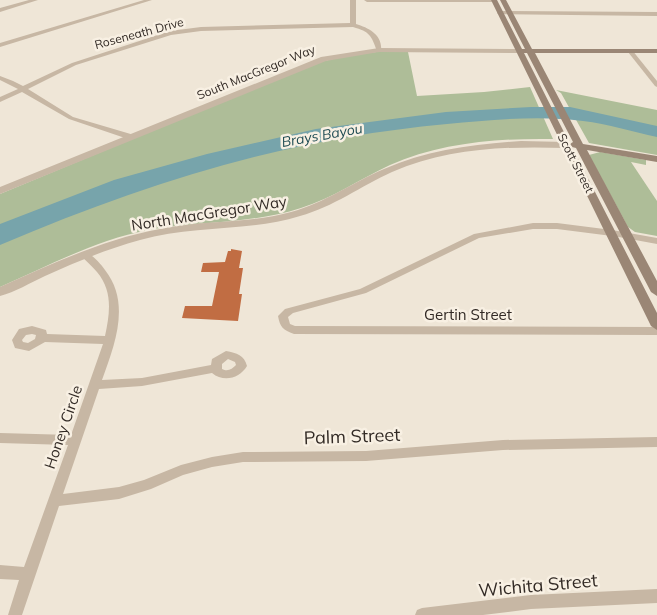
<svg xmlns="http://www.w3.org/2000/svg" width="657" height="615" viewBox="0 0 657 615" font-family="Mulish,sans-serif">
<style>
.green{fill:#aebd98}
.water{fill:#77a4ab}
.building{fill:#c16d43}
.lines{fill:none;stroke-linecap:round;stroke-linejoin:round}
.minor{fill:#c7b7a4;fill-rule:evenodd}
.tertiary{fill:#c7b7a4;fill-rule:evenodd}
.secondary{fill:#9a8675;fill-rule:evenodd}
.labels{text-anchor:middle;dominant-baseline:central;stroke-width:5;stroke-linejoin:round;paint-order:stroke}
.far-street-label{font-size:12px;fill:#322a25;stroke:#f8f0e3}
.far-water-label{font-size:14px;font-style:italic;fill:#1d4a52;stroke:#f8f0e3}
.street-label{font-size:15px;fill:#322a25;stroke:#f8f0e3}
.near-street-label{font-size:18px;fill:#322a25;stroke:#f8f0e3}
</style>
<rect width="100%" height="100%" fill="#efe6d7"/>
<!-- green -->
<g class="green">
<path d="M 376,52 L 408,52 L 417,96 L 484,92 L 530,87 L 553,139 C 498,138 440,143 390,165 C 360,179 333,198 301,208 C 252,224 199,221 148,230 C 96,240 48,266 0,287 L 0,194 L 315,63 L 347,56 Z"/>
<path d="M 556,90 L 657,110 L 657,155 L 589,143 L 561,93 Z"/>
<path d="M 600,152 L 646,160 L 646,165 L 631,162 L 657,201 L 657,236 L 635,232 L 628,227 L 589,155 Z"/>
</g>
<!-- water -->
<path class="water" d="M 531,107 L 570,107 L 657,126 L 657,137 C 633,132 608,124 583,121 C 538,115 492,120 447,124 C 285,139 149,182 0,245 L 0,224 L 114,180 L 207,154 L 316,129 L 446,112 Z"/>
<!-- building -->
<path class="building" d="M 231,249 L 242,251 L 239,268 L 243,268 L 239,294 L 242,294 L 238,321 L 182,318 L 185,306 L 212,306 L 219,272 L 201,272 L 203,263 L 225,262 L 228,251 L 231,251 Z"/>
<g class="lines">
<!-- minor -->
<g class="minor">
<path d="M 29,0 L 38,0 L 0,12 L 0,8 Z"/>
<path d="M 144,0 L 152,0 L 0,47 L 0,43 Z"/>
<path d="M 350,0 L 356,0 L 356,24 C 369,28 383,35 381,51 L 377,51 C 371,35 370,32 353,27 L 201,31 L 171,35 L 76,65 L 28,89 L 73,117 L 134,135 L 134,139 L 128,139 L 69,119 L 22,92 L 0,102 L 0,97 L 18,89 L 0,80 L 0,76 L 13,81 L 23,86 L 72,63 L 170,31 L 201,27 L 350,23 Z"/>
<path d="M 364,0 L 497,0 L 494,2 L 367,2 Z"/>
<path d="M 500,11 L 657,12 L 657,16 L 498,14 L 497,13 Z"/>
<path d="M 628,50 L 632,50 L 657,81 L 657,87 L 655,86 L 628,52 Z"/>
<path d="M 533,223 L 557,223 L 612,230 L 616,233 L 612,236 L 557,229 L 533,229 L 479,238 L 366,293 L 293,313 L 288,317 L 290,324 L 295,326 L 657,327 L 657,335 L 294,334 C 283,330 280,327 278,316 L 285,309 L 360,289 L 474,234 Z"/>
<path d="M 85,252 C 93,255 100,263 105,270 C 131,303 115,344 102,380 L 142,378 L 211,365 L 212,359 L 226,351 C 237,353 244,355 247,366 C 240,378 224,383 212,373 L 142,386 L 99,389 L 63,494 L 119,487 L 144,480 L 181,465 L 212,457 L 243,452 L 366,451 L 503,440 L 657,437 L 657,447 L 503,450 L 366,461 L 243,462 L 212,467 L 183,475 L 151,489 L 119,499 L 59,506 L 22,615 L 8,615 L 19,580 L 0,579 L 0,565 L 24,567 L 68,445 L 0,443 L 0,433 L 71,435 L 103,344 L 45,342 L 29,351 L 15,348 L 12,340 L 19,329 L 32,326 L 46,330 L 47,334 L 105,336 C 110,313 113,291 97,272 C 92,266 86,261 80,255 ZM 32,334 L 36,335 L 35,339 L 28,343 L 23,342 L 22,340 L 26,335 ZM 228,359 L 235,362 L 236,365 C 232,369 228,372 222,369 L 222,364 Z"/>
<path d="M 657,589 L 657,603 L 531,609 L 483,615 L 415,615 L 417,610 L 422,608 L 531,595 Z"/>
</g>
<!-- tertiary -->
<g class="tertiary">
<path d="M 379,48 L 518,49 L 522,51 L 518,53 L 379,52 L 326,61 L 0,194 L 0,187 L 321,57 Z"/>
<path d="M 521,141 L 566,142 L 571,145 L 566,148 C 507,146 447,148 392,172 C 361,186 333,207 300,216 C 248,232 192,225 140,240 C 107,249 76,262 45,276 C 30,283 15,292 0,296 L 0,287 C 52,264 104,239 160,229 C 203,220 249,224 291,212 C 325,203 353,182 384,169 C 427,150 474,144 521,141 Z"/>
<path d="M 612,230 L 657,238 L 657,244 L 608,235 L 606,233 Z"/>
</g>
<!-- secondary -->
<path class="secondary" d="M 491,0 L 497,0 L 522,49 L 525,49 L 500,0 L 506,0 L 532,49 L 657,49 L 657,53 L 535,53 L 583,144 L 657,156 L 657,162 L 587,150 L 657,281 L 657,296 L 651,292 L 576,148 L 572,147 L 657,313 L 657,330 L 651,326 ZM 524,53 L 527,53 L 573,142 L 570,144 Z"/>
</g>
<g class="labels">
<!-- far-street labels -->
<g class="far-street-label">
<text transform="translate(139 33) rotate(-15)">Roseneath Drive</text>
<text transform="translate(256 72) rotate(-22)">South MacGregor Way</text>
<text transform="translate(576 163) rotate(63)">Scott Street</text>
</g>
<!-- far-water labels -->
<g class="far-water-label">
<text transform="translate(322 135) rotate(-10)">Brays Bayou</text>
</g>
<!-- street labels -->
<g class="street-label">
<text transform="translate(209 213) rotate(-9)">North MacGregor Way</text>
<text x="468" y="314">Gertin Street</text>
<text transform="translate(63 427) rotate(-71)">Honey Circle</text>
</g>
<!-- near-street labels -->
<g class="near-street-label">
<text transform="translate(352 436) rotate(-2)">Palm Street</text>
<text transform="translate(538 585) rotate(-5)">Wichita Street</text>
</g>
</g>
</svg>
